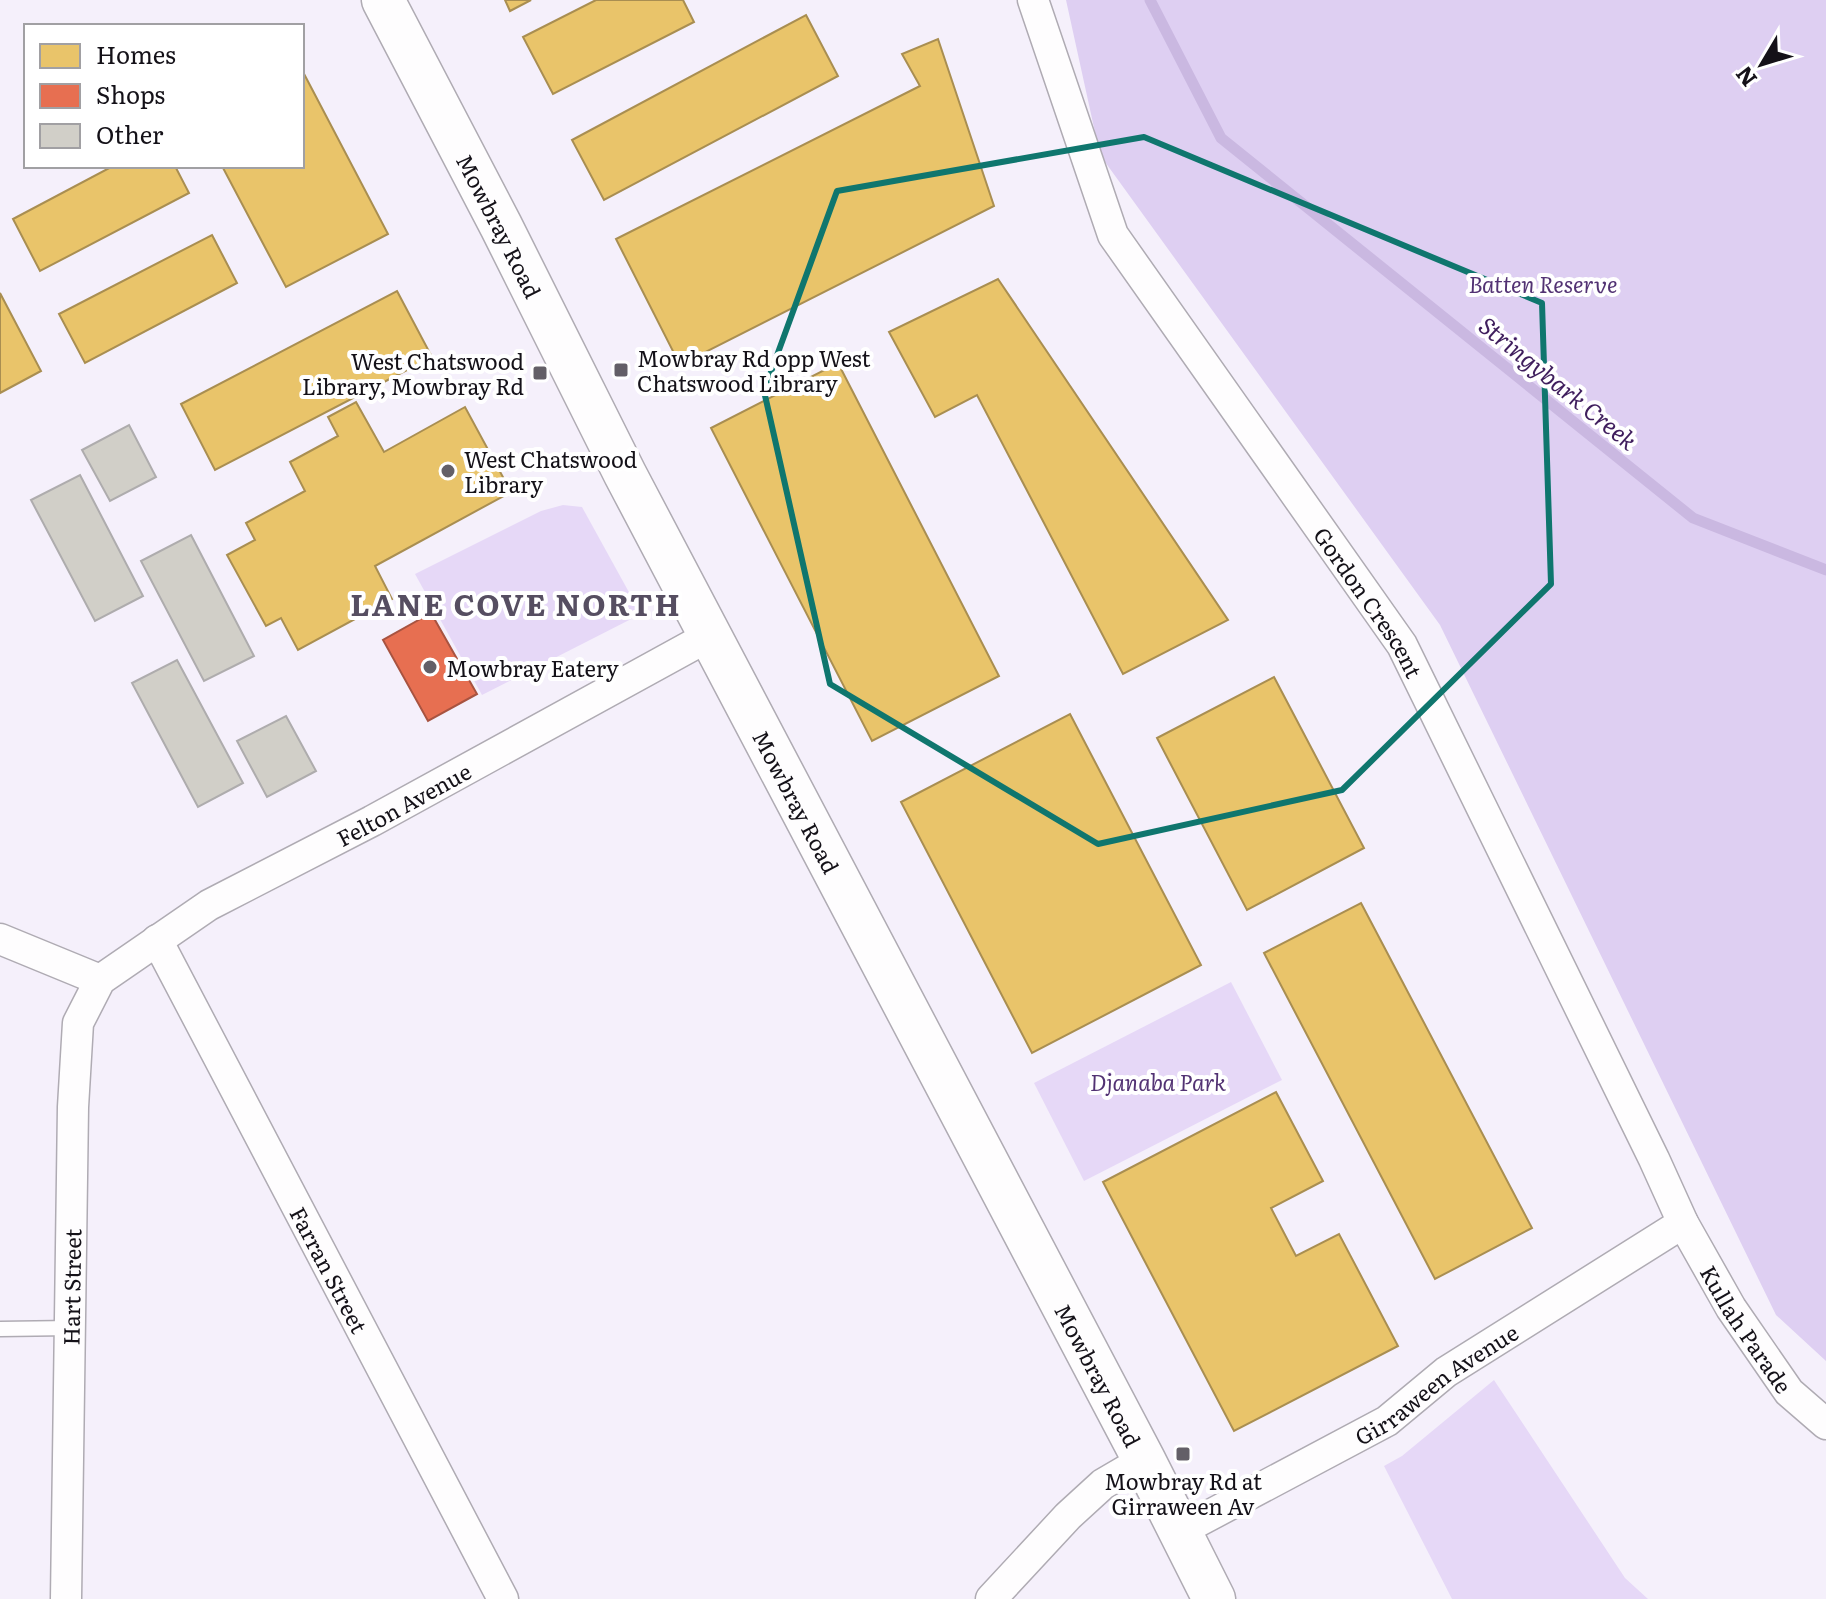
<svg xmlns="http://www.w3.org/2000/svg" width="1826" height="1599" viewBox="0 0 1826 1599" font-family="Literata,serif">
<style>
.green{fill:#e6d8f7}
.forest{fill:#decff2}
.homes{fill:#e9c46a;stroke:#a98e51;stroke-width:2}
.shops{fill:#e76f51;stroke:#a85340;stroke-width:2}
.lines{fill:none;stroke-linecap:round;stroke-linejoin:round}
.stream{stroke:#cab8e1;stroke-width:11}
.building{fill:#d1cfc8;stroke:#aeacad;stroke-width:2}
.service-casing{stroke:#afabb3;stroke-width:17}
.minor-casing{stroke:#afabb3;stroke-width:33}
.secondary-casing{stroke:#afabb3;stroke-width:45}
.service{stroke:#fefdfe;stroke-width:14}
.minor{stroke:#fefdfe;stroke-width:30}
.secondary{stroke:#fefdfe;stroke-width:42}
.marked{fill:none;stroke:#0f766e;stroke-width:6;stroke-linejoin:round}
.poi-dot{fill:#635f67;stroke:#fff;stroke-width:3}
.labels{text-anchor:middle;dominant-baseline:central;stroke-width:8;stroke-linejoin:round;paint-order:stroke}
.street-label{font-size:22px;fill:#141118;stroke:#fff}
.park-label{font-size:22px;font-style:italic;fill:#523273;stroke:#fff}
.poi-label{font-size:22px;fill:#141118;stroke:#fff;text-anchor:start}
.water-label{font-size:24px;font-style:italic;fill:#3f1e5d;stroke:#fff}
.district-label{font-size:30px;font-weight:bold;letter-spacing:2px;fill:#564e61;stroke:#fff}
</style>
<rect width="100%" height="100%" fill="#f5f0fb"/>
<!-- green -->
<g class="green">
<path d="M 563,505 L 582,507 L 641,614 L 482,695 L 415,574 L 541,511 Z"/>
<path d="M 1231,982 L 1282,1080 L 1084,1181 L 1034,1083 Z"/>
<path d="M 1494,1380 L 1625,1578 L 1648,1599 L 1452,1599 L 1384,1466 L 1402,1456 Z"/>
</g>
<!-- forest -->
<path class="forest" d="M 1066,0 L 1826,0 L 1826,1361 L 1776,1315 L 1440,625 L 1100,155 Z"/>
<!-- homes -->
<g class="homes">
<path d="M 505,0 L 531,0 L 510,11 Z"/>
<path d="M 596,0 L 683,0 L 694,22 L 553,94 L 523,37 Z"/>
<path d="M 806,15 L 838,76 L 604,200 L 572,140 Z"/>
<path d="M 938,39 L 994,206 L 680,365 L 616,239 L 920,86 L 902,54 Z"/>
<path d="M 302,70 L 388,234 L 286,287 L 222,166 L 302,166 Z"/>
<path d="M 113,166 L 175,166 L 189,193 L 40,271 L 13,219 Z"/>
<path d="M 212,235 L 237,283 L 85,363 L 59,314 Z"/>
<path d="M 998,279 L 1228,620 L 1123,674 L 977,395 L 935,417 L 889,332 Z"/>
<path d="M 397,291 L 432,357 L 215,470 L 181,404 Z"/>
<path d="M 0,293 L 41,371 L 0,393 Z"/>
<path d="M 838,363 L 999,676 L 872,741 L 711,428 Z"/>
<path d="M 356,402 L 384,452 L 465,407 L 511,492 L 375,566 L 392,599 L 298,650 L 281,618 L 266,626 L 227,555 L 255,540 L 246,523 L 305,491 L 290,462 L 338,436 L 328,417 Z"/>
<path d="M 1274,677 L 1364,848 L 1247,910 L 1157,738 Z"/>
<path d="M 1070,714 L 1201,965 L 1032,1053 L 901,802 Z"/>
<path d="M 1361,903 L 1532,1228 L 1435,1279 L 1264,953 Z"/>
<path d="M 1276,1092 L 1323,1181 L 1271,1208 L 1296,1256 L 1339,1234 L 1398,1346 L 1234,1431 L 1103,1182 Z"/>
</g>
<!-- shops -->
<path class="shops" d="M 431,613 L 477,694 L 428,721 L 383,640 Z"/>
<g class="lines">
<!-- stream -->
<path class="stream" d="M 1150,0 L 1221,138 L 1693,518 L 1826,570"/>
</g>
<!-- building -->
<g class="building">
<path d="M 129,425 L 156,477 L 110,501 L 82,450 Z"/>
<path d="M 80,475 L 143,596 L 95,621 L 31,500 Z"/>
<path d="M 191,535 L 254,656 L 204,681 L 141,561 Z"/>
<path d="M 177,660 L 243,783 L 198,807 L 132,683 Z"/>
<path d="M 286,716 L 316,771 L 267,797 L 237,741 Z"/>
</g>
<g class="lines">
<defs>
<path id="service" d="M 0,1329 L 71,1328"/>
<g id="minor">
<path id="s1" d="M 1033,0 L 1113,235 L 1402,645 L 1654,1159 L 1683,1223 L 1731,1308 L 1789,1392 L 1826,1424"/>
<path d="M 0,939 L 100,980"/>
<path id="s2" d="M 157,940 L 503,1599"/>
<path id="s3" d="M 1180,1531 L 1387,1421 L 1446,1372 L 1683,1223"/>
<path id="s4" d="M 66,1599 L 73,1107 L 78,1023 L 100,980 L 209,905 L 372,821 L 711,635"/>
<path d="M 991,1599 L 1068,1516 L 1103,1484 L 1144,1460"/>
</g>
<g id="secondary">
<path id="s5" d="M 383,0 L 501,226 L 625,474 L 1144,1460 L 1214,1599"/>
</g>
</defs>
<!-- service casing -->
<use href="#service" class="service-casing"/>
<!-- minor casing -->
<use href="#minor" class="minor-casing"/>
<!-- secondary casing -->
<use href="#secondary" class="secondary-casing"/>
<!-- service -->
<use href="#service" class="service"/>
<!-- minor -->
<use href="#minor" class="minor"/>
<!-- secondary -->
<use href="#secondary" class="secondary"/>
</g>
<!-- marked area -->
<path class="marked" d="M 1144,137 L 1542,303 L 1551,584 L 1342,790 L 1098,844 L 830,684 L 764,391 L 837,191 Z"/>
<!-- markers -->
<g class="poi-dot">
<rect x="613" y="362" width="16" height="16" rx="4"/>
<rect x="532" y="365" width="16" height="16" rx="4"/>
<circle cx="448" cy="471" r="8"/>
<circle cx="430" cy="667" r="8"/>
<rect x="1175" y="1446" width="16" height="16" rx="4"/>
</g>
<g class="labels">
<!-- street labels -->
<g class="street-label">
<text stroke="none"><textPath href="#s5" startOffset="254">Mowbray Road</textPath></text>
<text stroke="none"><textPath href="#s1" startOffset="696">Gordon Crescent</textPath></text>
<text stroke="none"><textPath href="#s5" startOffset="902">Mowbray Road</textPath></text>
<text stroke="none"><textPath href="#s4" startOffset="976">Felton Avenue</textPath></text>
<text stroke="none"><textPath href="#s2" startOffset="372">Farran Street</textPath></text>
<text stroke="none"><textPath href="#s4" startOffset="312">Hart Street</textPath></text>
<text stroke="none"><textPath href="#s1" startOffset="1516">Kullah Parade</textPath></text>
<text stroke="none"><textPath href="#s5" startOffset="1550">Mowbray Road</textPath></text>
<text stroke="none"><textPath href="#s3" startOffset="296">Girraween Avenue</textPath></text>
</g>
<!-- park labels -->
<g class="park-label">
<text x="1543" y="283">Batten Reserve</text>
<text x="1158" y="1081">Djanaba Park</text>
</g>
<!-- poi labels -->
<g class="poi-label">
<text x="637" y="357">Mowbray Rd opp West<tspan x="637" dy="25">Chatswood Library</tspan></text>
<text x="524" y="360" text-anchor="end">West Chatswood<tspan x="524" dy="25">Library, Mowbray Rd</tspan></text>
<text x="464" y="458">West Chatswood<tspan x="464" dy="25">Library</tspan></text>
<text x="446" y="667">Mowbray Eatery</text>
<text x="1183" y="1480" text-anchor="middle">Mowbray Rd at<tspan x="1183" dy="25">Girraween Av</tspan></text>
</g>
<!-- water labels -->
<g class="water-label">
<text transform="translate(1559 382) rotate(39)">Stringybark Creek</text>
</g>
<!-- district labels -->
<g class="district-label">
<text x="516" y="603">LANE COVE NORTH</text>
</g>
</g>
<!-- legend -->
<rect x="24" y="24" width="280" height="144" fill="#ffffff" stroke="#a1a0a3" stroke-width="2"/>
<rect x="40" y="44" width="40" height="24" fill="#e9c46a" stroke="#a1a0a3" stroke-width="2"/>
<text x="96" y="64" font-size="24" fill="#141118">Homes</text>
<rect x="40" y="84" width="40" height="24" fill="#e76f51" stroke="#a1a0a3" stroke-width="2"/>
<text x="96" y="104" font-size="24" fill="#141118">Shops</text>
<rect x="40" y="124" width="40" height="24" fill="#d1cfc8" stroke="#a1a0a3" stroke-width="2"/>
<text x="96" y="144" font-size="24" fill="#141118">Other</text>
<!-- north arrow -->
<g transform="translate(1762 64) rotate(232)" stroke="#ffffff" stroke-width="6" paint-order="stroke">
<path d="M0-6L14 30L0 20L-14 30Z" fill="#141118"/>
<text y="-12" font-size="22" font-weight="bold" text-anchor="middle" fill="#141118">N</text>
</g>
</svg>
